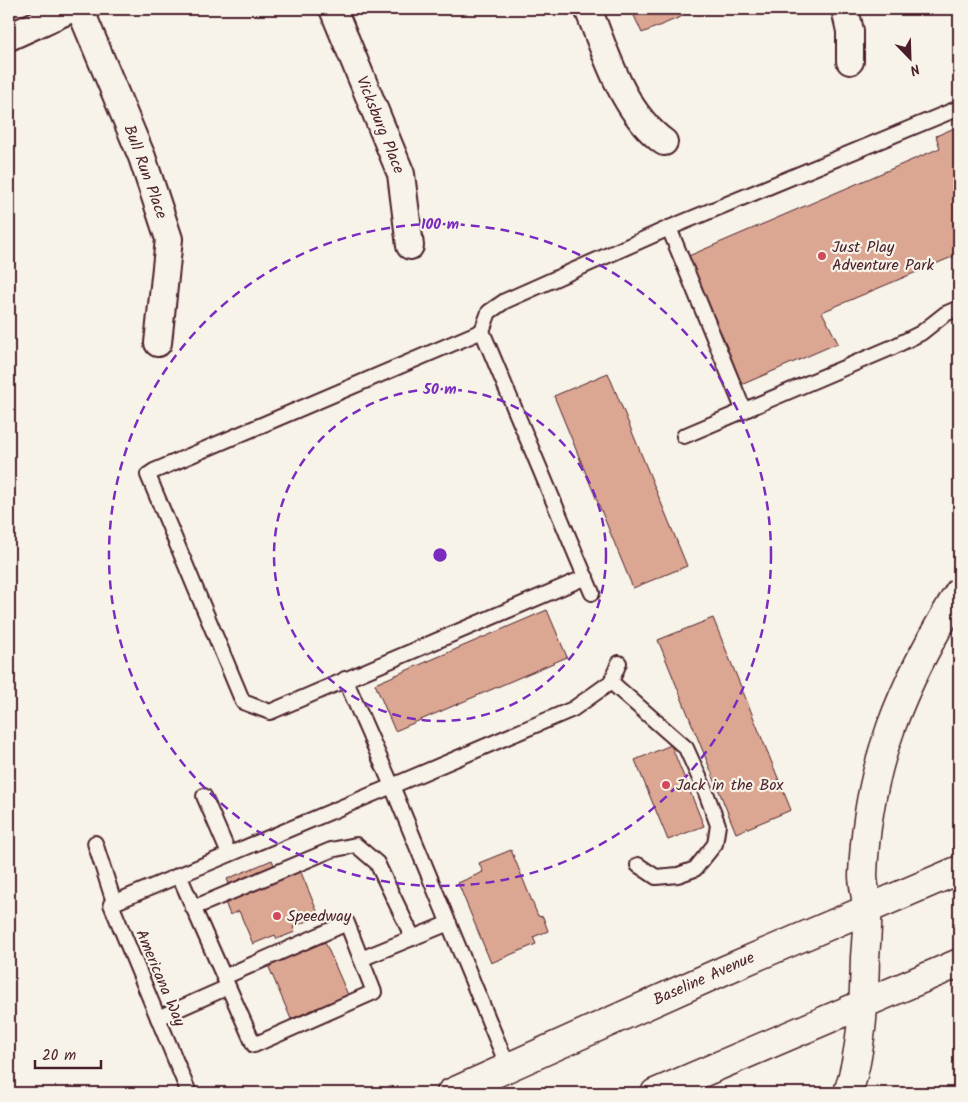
<svg xmlns="http://www.w3.org/2000/svg" width="968" height="1102" viewBox="0 0 968 1102" font-family="Kalam,sans-serif">
<style>
.building{fill:#dca792;stroke:#4a1f2b}
.lines{fill:none;stroke-linecap:round;stroke-linejoin:round}
.service-casing{stroke:#4a1f2b;stroke-width:18}
.minor-casing{stroke:#4a1f2b;stroke-width:30}
.primary-casing{stroke:#4a1f2b;stroke-width:31}
.motorway-casing{stroke:#4a1f2b;stroke-width:31}
.service{stroke:#f7f3e8;stroke-width:14}
.minor{stroke:#f7f3e8;stroke-width:26}
.primary{stroke:#f7f3e8;stroke-width:28}
.motorway{stroke:#f7f3e8;stroke-width:28}
.ring{fill:none;stroke:#7b2cbf;stroke-width:2.5;stroke-dasharray:9 6}
.poi-dot{fill:#d1495b;stroke:#f7f3e8;stroke-width:2}
.labels{text-anchor:middle;dominant-baseline:central;stroke-width:4.5;stroke-linejoin:round;paint-order:stroke}
.street-label{font-size:16px;fill:#4a1f2b;stroke:#f7f3e8}
.poi-label{font-size:16px;fill:#4a1f2b;stroke:#f7f3e8;text-anchor:start}
.centre{fill:#7b2cbf;stroke:#f7f3e8;stroke-width:2.5}
.ring-label{font-size:15px;text-anchor:middle;font-weight:bold;fill:#7b2cbf;stroke:#f7f3e8;stroke-width:4.5;stroke-linejoin:round;paint-order:stroke}
</style>
<rect width="100%" height="100%" fill="#f7f3e8"/>
<filter id="ink" filterUnits="userSpaceOnUse"><feTurbulence type="fractalNoise" baseFrequency=".02" numOctaves="2"/><feDisplacementMap in="SourceGraphic" scale="10" xChannelSelector="R" yChannelSelector="G"/><feConvolveMatrix kernelMatrix="1 2 1 2 8 2 1 2 1" color-interpolation-filters="sRGB"/></filter>
<g filter="url(#ink)">
<!-- building -->
<g class="building">
<path d="M 631,9 L 680,9 L 683,16 L 642,33 Z"/>
<path d="M 959,126 L 959,254 L 822,312 L 838,343 L 741,385 L 684,258 L 940,148 L 936,136 Z"/>
<path d="M 608,373 L 687,566 L 633,588 L 554,396 Z"/>
<path d="M 547,610 L 567,657 L 395,731 L 375,684 Z"/>
<path d="M 713,618 L 791,810 L 736,833 L 658,640 Z"/>
<path d="M 671,745 L 704,826 L 668,840 L 635,760 Z"/>
<path d="M 511,850 L 538,916 L 543,917 L 548,931 L 533,937 L 536,944 L 491,963 L 458,883 L 483,872 L 479,863 Z"/>
<path d="M 272,860 L 280,879 L 300,870 L 319,916 L 293,927 L 295,932 L 277,939 L 275,935 L 253,944 L 239,911 L 230,915 L 225,902 L 235,898 L 227,879 Z"/>
<path d="M 325,942 L 348,995 L 291,1019 L 268,965 Z"/>
</g>
<g class="lines">
<defs>
<g id="service">
<path d="M 669,228 L 744,411"/>
<path d="M 482,331 L 154,471 L 148,475 L 243,702 L 270,712 L 586,577"/>
<path d="M 684,436 L 893,347 L 921,333 L 945,314 L 959,308"/>
<path d="M 592,593 L 482,331 L 489,312 L 505,301 L 669,228 L 959,108"/>
<path d="M 345,679 L 392,786 L 573,709 L 611,682 L 619,663"/>
<path d="M 611,682 L 686,748 L 705,790 L 718,825 L 715,844 L 695,869 L 678,875 L 656,877 L 638,865"/>
<path d="M 204,796 L 229,854"/>
<path d="M 95,843 L 114,902"/>
<path d="M 179,875 L 224,977 L 347,923 L 361,959 L 449,923"/>
<path d="M 193,908 L 331,850 L 356,845 L 377,863 L 413,938"/>
<path d="M 224,977 L 254,1045 L 374,992 L 361,959"/>
<path d="M 158,1018 L 228,987"/>
<path d="M 189,1093 L 111,904 L 392,786 L 508,1067"/>
</g>
<g id="minor">
<path d="M 80,9 L 142,157 L 169,239 L 158,343"/>
<path d="M 333,9 L 401,174 L 410,246"/>
<path d="M 588,9 C 607,55 622,111 664,142"/>
<path d="M 845,9 L 850,31 L 850,61"/>
<path d="M 9,37 L 71,9"/>
</g>
<g id="primary">
<path d="M 451,1093 L 725,970 L 959,870"/>
<path d="M 655,1093 L 959,963"/>
</g>
<path id="motorway" d="M 848,1093 C 862,1050 864,1003 865,958 C 866,942 868,925 867,909 C 867,898 863,886 863,875 C 867,765 902,684 959,592"/>
</defs>
<!-- service casing -->
<use href="#service" class="service-casing"/>
<!-- minor casing -->
<use href="#minor" class="minor-casing"/>
<!-- primary casing -->
<use href="#primary" class="primary-casing"/>
<!-- motorway casing -->
<use href="#motorway" class="motorway-casing"/>
<!-- service -->
<use href="#service" class="service"/>
<!-- minor -->
<use href="#minor" class="minor"/>
<!-- primary -->
<use href="#primary" class="primary"/>
<!-- motorway -->
<use href="#motorway" class="motorway"/>
</g>
</g>
<!-- distance rings -->
<g class="ring">
<circle cx="440" cy="555" r="166"/>
<circle cx="440" cy="555" r="331"/>
</g>
<!-- markers -->
<g class="poi-dot">
<circle cx="822" cy="256" r="5"/>
<circle cx="666" cy="785" r="5"/>
<circle cx="277" cy="916" r="5"/>
</g>
<g class="labels">
<!-- street labels -->
<g class="street-label">
<text transform="translate(380 125) rotate(68)">Vicksburg Place</text>
<text transform="translate(145 172) rotate(70)">Bull Run Place</text>
<text transform="translate(160 978) rotate(67)">Americana Way</text>
<text transform="translate(704 979) rotate(-24)">Baseline Avenue</text>
</g>
<!-- poi labels -->
<g class="poi-label">
<text x="832" y="247">Just Play<tspan x="832" dy="18">Adventure Park</tspan></text>
<text x="676" y="785">Jack in the Box</text>
<text x="287" y="916">Speedway</text>
</g>
</g>
<circle cx="440" cy="555" r="8" class="centre"/>
<g class="ring-label">
<text x="440" y="229">100 m</text>
<text x="440" y="394">50 m</text>
</g>
<!-- margin -->
<rect width="968" height="1102" fill="none" stroke="#f7f3e8" stroke-width="30"/>
<rect x="15" y="15" width="938" height="1072" fill="none" stroke="#4a1f2b" stroke-width="2" filter="url(#ink)"/>
<!-- north arrow -->
<g transform="translate(910 58) rotate(157)" stroke="#f7f3e8" stroke-width="4" paint-order="stroke">
<path d="M0-4L9 19L0 12L-9 19Z" fill="#4a1f2b"/>
<text y="-8" font-size="14" font-weight="bold" text-anchor="middle" fill="#4a1f2b">N</text>
</g>
<!-- scale -->
<path d="M35 1060v8h66v-8" fill="none" stroke="#4a1f2b" stroke-width="2.5"/>
<text x="42" y="1060" font-size="15" fill="#4a1f2b" stroke="#f7f3e8" stroke-width="4" paint-order="stroke">20 m</text>
</svg>
